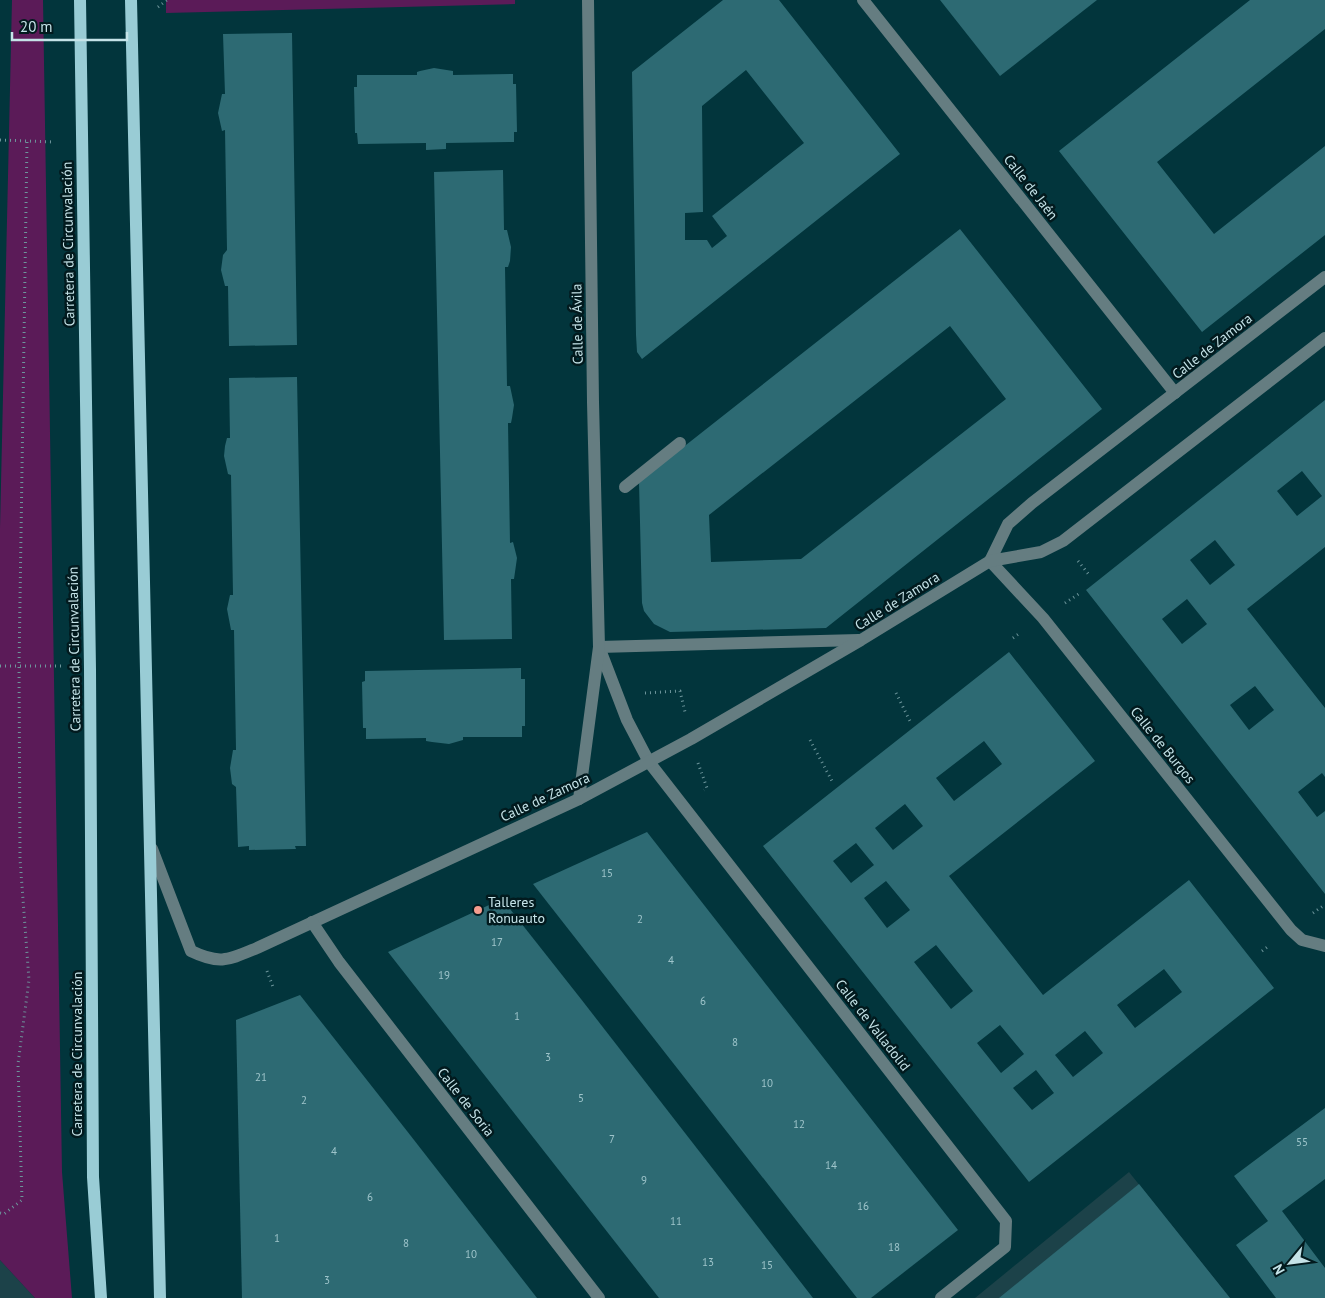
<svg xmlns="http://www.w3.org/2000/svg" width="1325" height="1298" viewBox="0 0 1325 1298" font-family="'PT Sans',sans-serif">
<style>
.built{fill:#1c4249}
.green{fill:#5b1b58}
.building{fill:#2d6a73;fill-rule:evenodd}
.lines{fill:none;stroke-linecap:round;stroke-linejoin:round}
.path{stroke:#6d959b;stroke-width:3;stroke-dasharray:1 4;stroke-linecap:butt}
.minor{stroke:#657d81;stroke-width:12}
.major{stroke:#99ccd5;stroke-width:12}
.poi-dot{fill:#f59d8f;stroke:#021a1e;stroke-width:2}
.labels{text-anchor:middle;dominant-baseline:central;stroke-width:5;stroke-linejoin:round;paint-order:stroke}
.number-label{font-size:11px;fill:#9fc5cb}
.street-label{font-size:14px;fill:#c5e3e8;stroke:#021a1e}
.poi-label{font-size:14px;fill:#c5e3e8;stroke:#021a1e;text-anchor:start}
</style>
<rect width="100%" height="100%" fill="#02353c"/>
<!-- built -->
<g class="built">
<path d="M 1129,1172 L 1230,1298 L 975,1298 Z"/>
<path d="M 0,1260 L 35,1298 L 0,1298 Z"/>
</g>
<!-- green -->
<g class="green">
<path d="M 12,0 L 43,0 L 62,1172 L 72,1298 L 35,1298 L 0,1260 L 0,528 Z"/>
<path d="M 166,0 L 515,0 L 515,4 L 166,13 Z"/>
</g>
<!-- building -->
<g class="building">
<path d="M 723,0 L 779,0 L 900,154 L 642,359 L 637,352 L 636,335 L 632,72 ZM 746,70 L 804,143 L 712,216 L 727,236 L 712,248 L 707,240 L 685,240 L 685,213 L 703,212 L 702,106 Z"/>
<path d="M 940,0 L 1097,0 L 1000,76 Z"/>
<path d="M 1250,0 L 1325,0 L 1325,29 L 1157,162 L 1214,234 L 1325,146 L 1325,235 L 1202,332 L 1059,151 Z"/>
<path d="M 292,33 L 297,345 L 229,346 L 228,286 L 225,286 L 221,270 L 223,255 L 227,250 L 225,130 L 222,131 L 218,113 L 222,94 L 225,94 L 223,34 Z"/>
<path d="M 434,68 L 453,71 L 453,75 L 513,74 L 513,84 L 516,84 L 517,132 L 514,132 L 514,142 L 446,143 L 446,149 L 426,150 L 426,143 L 358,144 L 357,133 L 355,133 L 354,87 L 357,87 L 357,75 L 417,75 L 417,72 L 420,71 Z"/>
<path d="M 503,170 L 504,230 L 507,230 L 511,247 L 510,261 L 508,267 L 505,267 L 507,386 L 510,386 L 514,405 L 512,418 L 511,423 L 508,423 L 510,543 L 513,542 L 517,558 L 514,579 L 511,579 L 512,639 L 444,640 L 434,172 Z"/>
<path d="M 960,229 L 1102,409 L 826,628 L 670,632 L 654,624 L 644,611 L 642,603 L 639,482 ZM 950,326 L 1006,399 L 801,559 L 711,562 L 709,515 Z"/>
<path d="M 297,377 L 306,846 L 295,846 L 296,849 L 249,850 L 249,846 L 238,847 L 236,787 L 232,784 L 230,768 L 233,750 L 236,750 L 234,630 L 231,630 L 227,609 L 230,595 L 233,595 L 231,475 L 228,474 L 224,456 L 225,446 L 227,438 L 230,438 L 229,378 Z"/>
<path d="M 1325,400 L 1325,547 L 1247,609 L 1325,708 L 1325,777 L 1322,773 L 1298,792 L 1317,817 L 1325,811 L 1325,894 L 1086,590 ZM 1302,471 L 1322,496 L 1297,516 L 1277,491 ZM 1215,540 L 1235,565 L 1210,585 L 1190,560 ZM 1187,599 L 1207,624 L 1182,644 L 1162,619 ZM 1255,686 L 1274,710 L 1249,730 L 1230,705 Z"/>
<path d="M 1009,652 L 1095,761 L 949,876 L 1043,995 L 1189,880 L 1274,988 L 1029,1182 L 763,846 ZM 984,741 L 1002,764 L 954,801 L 936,778 ZM 905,804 L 923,826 L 893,850 L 875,828 ZM 856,843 L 874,865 L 851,883 L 833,861 ZM 886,881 L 910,910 L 887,928 L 864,898 ZM 936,945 L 973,991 L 951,1009 L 914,962 ZM 1164,969 L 1182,992 L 1135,1028 L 1117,1005 ZM 1000,1025 L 1024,1054 L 1001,1073 L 977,1043 ZM 1085,1031 L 1103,1053 L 1073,1077 L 1055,1055 ZM 1036,1070 L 1054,1093 L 1032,1110 L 1013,1088 Z"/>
<path d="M 521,668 L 521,679 L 525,679 L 525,726 L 522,726 L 522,737 L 463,737 L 463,740 L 449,744 L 432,742 L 426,741 L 426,738 L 366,739 L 366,728 L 363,728 L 362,682 L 365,681 L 365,671 Z"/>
<path d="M 647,832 L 958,1230 L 871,1298 L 857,1298 L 533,884 Z"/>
<path d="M 502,899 L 581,999 L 813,1298 L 659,1298 L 388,952 Z"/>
<path d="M 300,995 L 407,1131 L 537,1298 L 242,1298 L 236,1020 Z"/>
<path d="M 1325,1108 L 1325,1179 L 1282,1211 L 1325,1268 L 1325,1298 L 1276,1298 L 1236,1245 L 1268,1221 L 1234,1176 Z"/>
<path d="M 1139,1184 L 1230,1298 L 999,1298 Z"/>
</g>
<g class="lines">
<!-- path -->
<g class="path">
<path d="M 158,7 L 167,0"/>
<path d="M 0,140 L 54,142"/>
<path d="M 1078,561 L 1090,576"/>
<path d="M 1065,603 L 1080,593"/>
<path d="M 1013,638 L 1020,633"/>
<path d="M 0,666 L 63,666"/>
<path d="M 645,693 L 680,691 L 685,712"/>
<path d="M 896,693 L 910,721"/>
<path d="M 810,740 L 832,781"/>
<path d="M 698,763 L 707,788 L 704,790"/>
<path d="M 1313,913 L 1323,906"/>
<path d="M 1262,951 L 1270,945"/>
<path d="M 267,971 L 273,987"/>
<path d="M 0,1213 L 4,1214 L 22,1200 L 18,1064 L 29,980 L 20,859 L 19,666 L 27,141"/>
</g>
<!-- minor -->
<g class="minor">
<path d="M 863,0 L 1175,393"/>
<path d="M 625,487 L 680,443"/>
<path d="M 990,561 L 1043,618 L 1291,930 L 1302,940 L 1325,946"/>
<path d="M 990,561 L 1008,524 L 1032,503 L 1325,277"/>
<path d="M 599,647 L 627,720 L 649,762 L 1006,1221 L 1005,1247 L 941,1298"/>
<path d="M 599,647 L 859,640"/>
<path d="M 579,799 L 599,647 L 593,402 L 588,0"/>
<path d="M 152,849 L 191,951 C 220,965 228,960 257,948 L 579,799 L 691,739 L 861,640 L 990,561 L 1041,552 L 1063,541 L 1325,338"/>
<path d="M 312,922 L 339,962 L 599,1298"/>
</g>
<!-- major -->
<g class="major">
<path d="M 80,0 L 90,669 L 93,1177 L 101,1298"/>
<path d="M 131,0 L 160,1298"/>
</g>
</g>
<!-- markers -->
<circle class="poi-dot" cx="478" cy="910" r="5"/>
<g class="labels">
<!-- number labels -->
<g class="number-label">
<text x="607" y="873">15</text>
<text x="640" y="919">2</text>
<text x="497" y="942">17</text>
<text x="671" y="960">4</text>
<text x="444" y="975">19</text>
<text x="703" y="1001">6</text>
<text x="517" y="1016">1</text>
<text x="735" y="1042">8</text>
<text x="548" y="1057">3</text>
<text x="261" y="1077">21</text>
<text x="767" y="1083">10</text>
<text x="581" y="1098">5</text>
<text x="304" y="1100">2</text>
<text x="799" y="1124">12</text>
<text x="612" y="1139">7</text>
<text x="1302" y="1142">55</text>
<text x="334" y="1151">4</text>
<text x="831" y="1165">14</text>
<text x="644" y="1180">9</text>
<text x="370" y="1197">6</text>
<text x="863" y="1206">16</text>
<text x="676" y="1221">11</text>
<text x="277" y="1238">1</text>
<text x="406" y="1243">8</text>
<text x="894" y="1247">18</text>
<text x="471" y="1254">10</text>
<text x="708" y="1262">13</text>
<text x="767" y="1265">15</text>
<text x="327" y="1280">3</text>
</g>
<!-- street labels -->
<g class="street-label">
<text transform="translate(1031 187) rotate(52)">Calle de Jaén</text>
<text transform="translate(68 244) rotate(-91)">Carretera de Circunvalación</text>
<text transform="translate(577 324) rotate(-91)">Calle de Ávila</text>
<text transform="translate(1212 346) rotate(-38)">Calle de Zamora</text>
<text transform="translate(897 601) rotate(-32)">Calle de Zamora</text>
<text transform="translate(74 649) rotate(-91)">Carretera de Circunvalación</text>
<text transform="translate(1163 745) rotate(51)">Calle de Burgos</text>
<text transform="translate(545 797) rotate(-25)">Calle de Zamora</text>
<text transform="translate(873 1025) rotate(52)">Calle de Valladolid</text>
<text transform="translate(77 1054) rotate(-90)">Carretera de Circunvalación</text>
<text transform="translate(466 1102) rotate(52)">Calle de Soria</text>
</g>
<!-- poi labels -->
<g class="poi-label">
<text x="488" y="902">Talleres<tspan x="488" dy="16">Ronuauto</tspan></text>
</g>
</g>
<!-- north arrow -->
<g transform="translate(1290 1263) rotate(241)" stroke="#021a1e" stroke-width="4" paint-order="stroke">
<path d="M0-4L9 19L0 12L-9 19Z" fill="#c5e3e8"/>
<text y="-8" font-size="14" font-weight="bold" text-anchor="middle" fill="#c5e3e8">N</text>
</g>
<!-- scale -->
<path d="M12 32v8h115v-8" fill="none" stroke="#c5e3e8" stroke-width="2.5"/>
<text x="20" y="32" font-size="15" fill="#c5e3e8" stroke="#021a1e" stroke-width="4" paint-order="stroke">20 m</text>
</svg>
